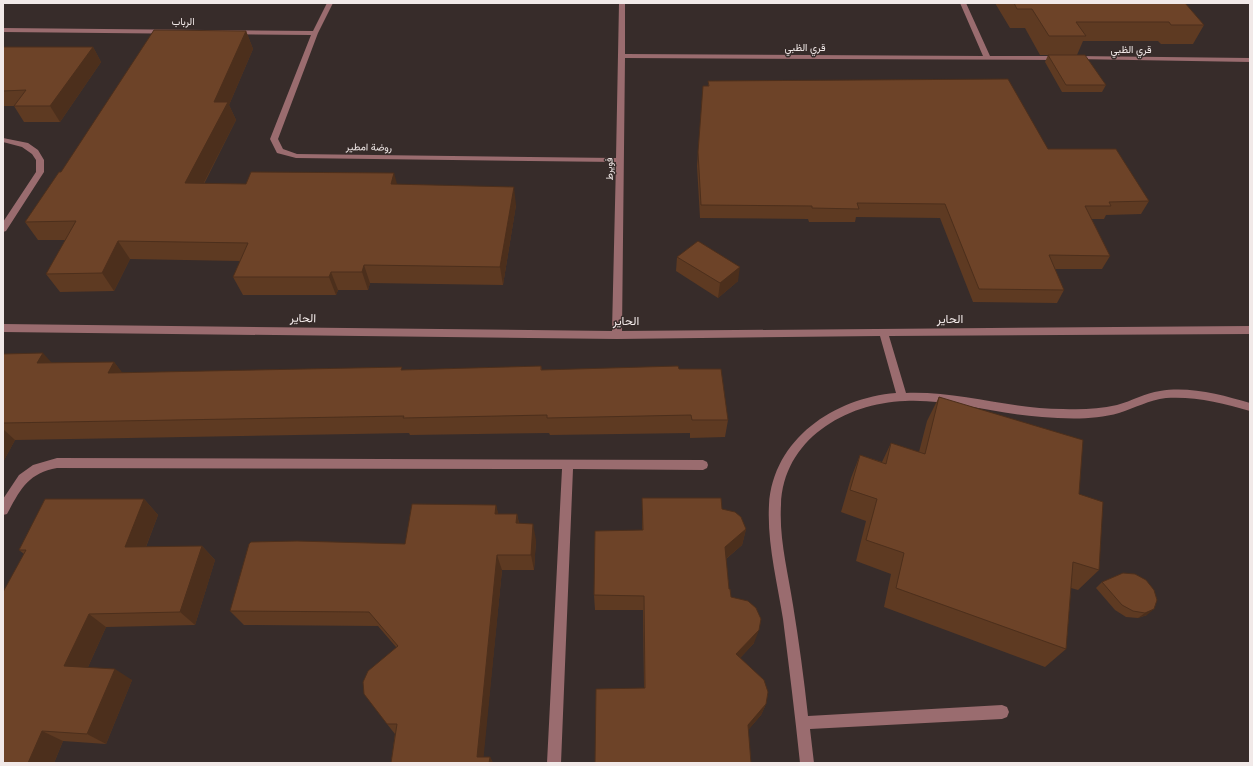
<svg xmlns="http://www.w3.org/2000/svg" width="1253" height="766" viewBox="0 0 1253 766" font-family="'DM Sans',Vazirmatn,sans-serif">
<style>
.lines{fill:none;stroke-linecap:round;stroke-linejoin:round}
.minor{fill:#9a6c6f;fill-rule:evenodd}
.wall{fill:#5e3a22}
.shaded-wall{fill:#4c2f1c}
.building{fill:#6d4328;stroke:#4c2f1c}
.labels{text-anchor:middle;dominant-baseline:central;stroke-width:3;stroke-linejoin:round;paint-order:stroke}
.far-street-label{font-size:10px;fill:#f1e9e8;stroke:#372c2a}
.street-label{font-size:12px;fill:#f1e9e8;stroke:#372c2a}
</style>
<rect width="100%" height="100%" fill="#372c2a"/>
<g class="lines">
<!-- minor -->
<g class="minor">
<path d="M 327,3 L 333,3 L 318,33 L 278,139 L 283,149 L 297,154 L 616,158 L 619,3 L 625,3 L 625,54 L 983,56 L 960,3 L 966,3 L 990,56 L 1060,56 L 1063,58 L 1060,60 L 625,58 L 622,331 L 1250,326 L 1250,334 L 889,336 L 906,393 C 959,391 1010,409 1063,409 C 1081,410 1099,409 1117,405 C 1132,401 1145,393 1160,391 C 1190,386 1222,395 1250,403 L 1250,411 C 1223,403 1194,396 1166,398 C 1149,400 1135,408 1119,413 C 1095,420 1067,419 1042,417 C 995,414 951,399 905,401 C 845,403 783,440 781,505 C 779,539 788,572 793,605 C 799,642 804,679 808,716 L 1002,705 L 1007,707 L 1009,712 L 1007,717 L 1002,719 L 810,729 L 814,763 L 800,763 C 795,715 789,667 783,619 C 777,581 767,543 769,505 C 773,439 834,398 896,393 L 880,336 L 617,339 L 3,332 L 3,324 L 612,331 L 616,162 L 296,158 L 277,153 L 270,139 L 311,35 L 3,32 L 3,28 L 313,31 Z"/>
<path d="M 1076,56 L 1250,58 L 1250,62 L 1074,59 L 1073,58 Z"/>
<path d="M 3,138 L 28,143 L 38,150 L 44,160 L 44,172 L 6,231 L 3,232 L 3,222 L 36,172 L 36,160 L 32,154 L 22,147 L 3,142 Z"/>
<path d="M 57,458 L 703,460 L 707,462 L 708,465 L 707,468 L 703,470 L 573,469 L 561,763 L 547,763 L 562,469 L 57,468 C 28,473 20,490 7,514 L 3,515 L 3,499 L 19,475 L 33,465 Z"/>
</g>
</g>
<!-- wall -->
<g class="wall">
<path d="M 995,3 L 1185,3 L 1204,25 L 1193,44 L 1161,44 L 1158,41 L 1083,41 L 1077,55 L 1106,85 L 1102,92 L 1062,92 L 1045,62 L 1048,55 L 1040,55 L 1025,28 L 1010,28 Z"/>
<path d="M 246,31 L 253,49 L 229,105 L 236,120 L 204,184 L 397,184 L 516,205 L 503,285 L 370,283 L 368,290 L 338,290 L 336,295 L 243,295 L 233,277 L 240,261 L 130,259 L 114,291 L 60,292 L 46,274 L 66,240 L 38,240 L 25,222 L 61,172 Z"/>
<path d="M 3,47 L 93,47 L 101,62 L 60,122 L 24,122 L 14,106 L 3,106 Z"/>
<path d="M 708,81 L 1048,149 L 1149,201 L 1141,214 L 1106,215 L 1104,219 L 1091,219 L 1110,256 L 1102,269 L 1055,269 L 1064,290 L 1057,303 L 973,302 L 940,218 L 856,217 L 855,222 L 809,222 L 808,219 L 700,218 L 697,166 L 703,86 L 708,86 Z"/>
<path d="M 677,257 L 738,281 L 718,298 L 676,271 Z"/>
<path d="M 3,354 L 52,363 L 114,362 L 122,373 L 403,370 L 541,366 L 542,370 L 679,369 L 728,420 L 725,437 L 690,438 L 690,433 L 550,435 L 549,433 L 410,435 L 409,433 L 15,440 L 3,462 Z"/>
<path d="M 939,397 L 1079,494 L 1099,570 L 1078,590 L 1071,588 L 1066,649 L 1045,667 L 884,607 L 891,574 L 856,561 L 866,521 L 841,512 L 851,478 L 860,455 L 882,462 L 891,443 L 919,452 L 927,421 Z"/>
<path d="M 642,498 L 722,509 L 746,529 L 742,545 L 726,559 L 729,589 L 731,597 L 754,643 L 740,658 L 766,704 L 761,715 L 748,730 L 644,688 L 643,610 L 595,610 L 594,595 L 642,530 Z"/>
<path d="M 144,499 L 158,515 L 146,547 L 202,546 L 215,560 L 195,625 L 106,627 L 88,667 L 132,680 L 106,744 L 63,741 L 54,763 L 3,763 L 24,554 L 19,550 Z"/>
<path d="M 496,505 L 498,514 L 517,514 L 519,523 L 536,540 L 534,570 L 502,570 L 483,757 L 490,757 L 493,763 L 391,763 L 395,734 L 387,724 L 396,647 L 378,626 L 244,625 L 230,611 L 405,544 Z"/>
<path d="M 1123,573 L 1147,615 L 1138,618 L 1126,617 L 1115,610 L 1096,588 L 1102,582 Z"/>
</g>
<!-- shaded-wall -->
<g class="shaded-wall">
<path d="M 246,31 L 253,49 L 229,105 L 236,120 L 194,202 L 185,183 L 214,102 Z"/>
<path d="M 93,47 L 101,62 L 60,122 L 50,106 Z"/>
<path d="M 394,173 L 399,191 L 391,184 Z"/>
<path d="M 514,187 L 516,205 L 503,285 L 500,267 Z"/>
<path d="M 118,241 L 130,259 L 114,291 L 102,273 Z"/>
<path d="M 364,265 L 370,283 L 368,290 L 362,272 Z"/>
<path d="M 740,267 L 738,281 L 718,298 L 720,283 Z"/>
<path d="M 331,272 L 338,290 L 336,295 L 329,277 Z"/>
<path d="M 43,353 L 59,371 L 37,363 Z"/>
<path d="M 114,362 L 128,380 L 108,373 Z"/>
<path d="M 3,429 L 15,440 L 3,462 Z"/>
<path d="M 144,499 L 158,515 L 140,562 L 125,547 Z"/>
<path d="M 496,505 L 500,521 L 495,514 Z"/>
<path d="M 517,514 L 520,530 L 516,523 Z"/>
<path d="M 533,524 L 536,540 L 534,570 L 531,555 Z"/>
<path d="M 746,529 L 742,545 L 722,562 L 725,547 Z"/>
<path d="M 202,546 L 215,560 L 195,625 L 180,612 Z"/>
<path d="M 497,555 L 502,570 L 483,763 L 477,757 Z"/>
<path d="M 1154,609 L 1147,615 L 1138,618 L 1145,613 Z"/>
<path d="M 89,614 L 106,627 L 83,678 L 64,666 Z"/>
<path d="M 759,630 L 754,643 L 732,667 L 736,654 Z"/>
<path d="M 115,669 L 132,680 L 106,744 L 87,734 Z"/>
<path d="M 766,704 L 761,715 L 743,736 L 748,725 Z"/>
<path d="M 42,731 L 63,741 L 54,763 L 28,763 Z"/>
<path d="M 490,757 L 493,763 L 489,763 Z"/>
</g>
<!-- building -->
<g class="building">
<path d="M 1014,3 L 1185,3 L 1204,25 L 1171,25 L 1169,22 L 1076,22 L 1086,36 L 1049,36 L 1032,9 L 1017,9 Z"/>
<path d="M 154,30 L 246,31 L 214,102 L 228,102 L 185,183 L 246,184 L 251,172 L 394,173 L 391,184 L 514,187 L 500,267 L 364,265 L 362,272 L 331,272 L 329,277 L 233,277 L 248,243 L 118,241 L 102,273 L 46,274 L 76,221 L 25,222 L 59,172 L 61,172 Z"/>
<path d="M 3,47 L 93,47 L 50,106 L 14,106 L 26,90 L 3,91 Z"/>
<path d="M 1048,55 L 1085,55 L 1106,85 L 1066,85 Z"/>
<path d="M 1008,79 L 1048,149 L 1116,149 L 1149,201 L 1109,202 L 1111,206 L 1085,206 L 1110,256 L 1049,255 L 1064,290 L 979,289 L 945,204 L 857,203 L 859,209 L 812,208 L 812,206 L 701,205 L 698,152 L 703,86 L 709,86 L 708,81 Z"/>
<path d="M 698,241 L 740,267 L 720,283 L 677,257 Z"/>
<path d="M 43,353 L 37,363 L 114,362 L 108,373 L 402,367 L 401,370 L 541,366 L 541,370 L 678,366 L 679,369 L 721,369 L 728,420 L 692,420 L 691,415 L 547,418 L 547,415 L 403,418 L 404,416 L 3,423 L 3,354 Z"/>
<path d="M 939,397 L 1083,440 L 1079,494 L 1103,502 L 1099,570 L 1073,562 L 1066,649 L 896,588 L 904,553 L 866,540 L 877,499 L 850,490 L 860,455 L 886,464 L 891,443 L 925,454 Z"/>
<path d="M 642,498 L 721,498 L 722,509 L 735,512 L 741,517 L 746,529 L 725,547 L 729,589 L 730,589 L 731,597 L 748,601 L 756,608 L 761,619 L 759,630 L 736,654 L 764,680 L 768,692 L 766,704 L 748,725 L 751,763 L 595,763 L 596,689 L 645,688 L 644,596 L 594,595 L 595,531 L 643,530 Z"/>
<path d="M 45,499 L 144,499 L 125,547 L 202,546 L 180,612 L 89,614 L 64,666 L 115,669 L 87,734 L 42,731 L 28,763 L 3,763 L 3,592 L 26,550 L 19,550 Z"/>
<path d="M 412,504 L 496,505 L 495,514 L 517,514 L 516,523 L 533,524 L 531,555 L 497,555 L 477,757 L 490,757 L 489,763 L 391,763 L 397,724 L 387,724 L 364,694 L 363,682 L 368,671 L 398,646 L 369,612 L 230,611 L 249,544 L 251,542 L 297,541 L 405,544 Z"/>
<path d="M 1123,573 L 1135,574 L 1146,580 L 1154,590 L 1157,600 L 1154,609 L 1145,613 L 1133,611 L 1122,605 L 1102,582 Z"/>
</g>
<g class="labels">
<!-- far-street labels -->
<g class="far-street-label">
<text x="183" y="21">الرباب</text>
<text x="805" y="47">قري الظبي</text>
<text x="1131" y="49">قري الظبي</text>
<text transform="translate(369 147) rotate(1)">روضة امطير</text>
<text transform="translate(609 169) rotate(-91)">فويرط</text>
</g>
<!-- street labels -->
<g class="street-label">
<text transform="translate(303 318) rotate(1)">الحاير</text>
<text x="950" y="319">الحاير</text>
<text x="626" y="321">الحاير</text>
</g>
</g>
<!-- border -->
<rect width="1253" height="766" fill="none" stroke="#f1e9e8" stroke-width="8"/>
</svg>
